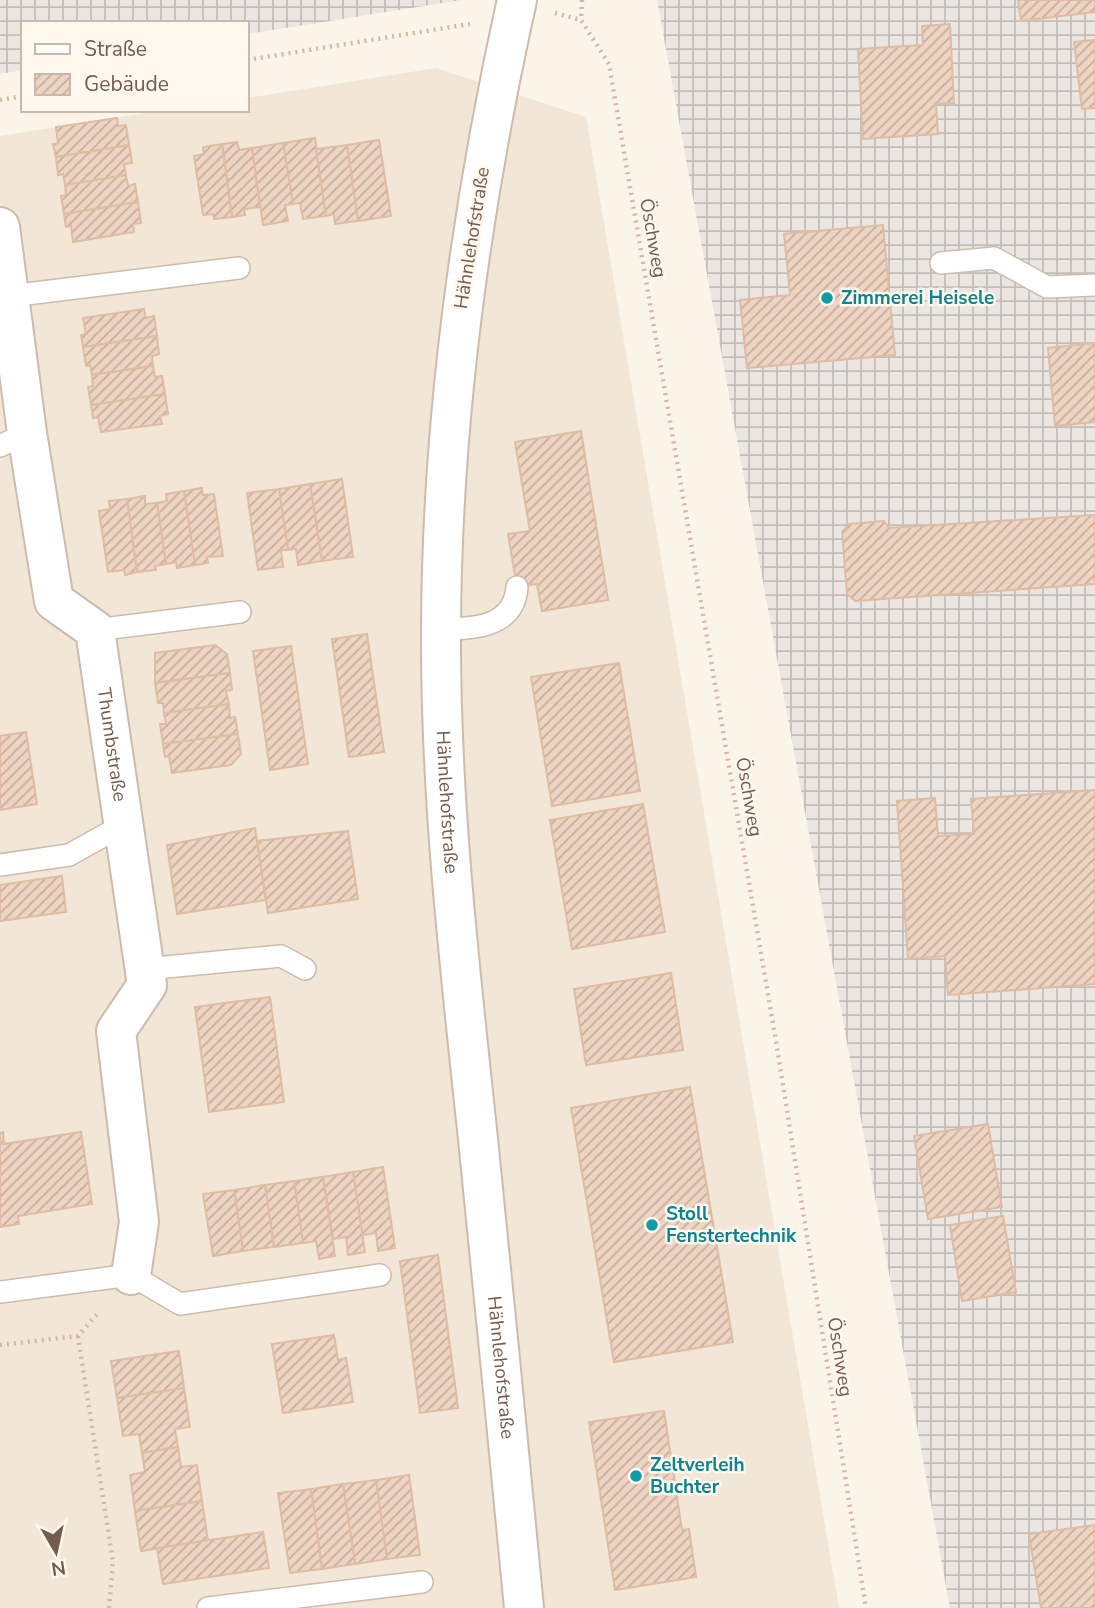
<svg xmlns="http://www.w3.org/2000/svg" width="1095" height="1608" viewBox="0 0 1095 1608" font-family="'Nunito Sans',sans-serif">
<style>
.residential{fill:#f2e6d6}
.industrial{fill:url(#industrial-grid)}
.building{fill:url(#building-hatch);stroke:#dfbca3;stroke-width:2}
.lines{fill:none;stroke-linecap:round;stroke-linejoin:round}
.service-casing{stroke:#ccbcae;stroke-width:24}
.minor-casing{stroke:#ccbcae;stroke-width:42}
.path{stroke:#d3b8a4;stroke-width:4.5;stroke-dasharray:2 5;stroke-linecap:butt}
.service{stroke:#fff;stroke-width:21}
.minor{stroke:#fff;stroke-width:38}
.culture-dot{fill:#0f9aa8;stroke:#fef8ee;stroke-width:2.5}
.labels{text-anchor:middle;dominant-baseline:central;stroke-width:5;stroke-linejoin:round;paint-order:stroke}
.street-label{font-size:19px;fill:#735c4e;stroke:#fef8ee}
.culture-label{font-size:19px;font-weight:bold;fill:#0d838f;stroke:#fef8ee;text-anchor:start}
</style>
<defs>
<pattern id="industrial-grid" width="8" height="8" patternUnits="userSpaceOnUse" patternTransform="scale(1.75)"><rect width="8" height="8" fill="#ebe6e1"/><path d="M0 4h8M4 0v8" fill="none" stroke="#c3beb9"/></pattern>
<pattern id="building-hatch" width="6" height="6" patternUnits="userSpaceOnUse" patternTransform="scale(1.75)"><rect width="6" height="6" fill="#eed4c1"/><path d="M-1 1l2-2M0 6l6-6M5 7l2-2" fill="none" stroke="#c5af9f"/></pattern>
</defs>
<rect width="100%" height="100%" fill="#fbf4e8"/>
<!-- residential -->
<path class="residential" d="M 436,68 L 586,117 L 839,1608 L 0,1608 L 0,136 L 166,110 L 247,110 L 247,98 Z"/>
<!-- industrial -->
<g class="industrial">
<path d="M 0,0 L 462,0 L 247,34 L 247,23 L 23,23 L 23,70 L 0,74 Z"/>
<path d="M 657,0 L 1095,0 L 1095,1608 L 950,1608 Z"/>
</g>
<!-- building -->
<g class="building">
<path d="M 1018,0 L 1095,0 L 1095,12 L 1021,21 Z"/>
<path d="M 950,24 L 954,103 L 936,104 L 938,134 L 863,139 L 858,49 L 923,45 L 922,26 Z"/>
<path d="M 1095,40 L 1095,108 L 1082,109 L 1074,42 Z"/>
<path d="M 117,118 L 118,126 L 126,125 L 129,145 L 56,157 L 53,144 L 58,143 L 56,127 Z"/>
<path d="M 315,138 L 326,216 L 303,219 L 300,203 L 293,204 L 283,143 Z"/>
<path d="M 379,140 L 391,216 L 358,221 L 347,145 Z"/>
<path d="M 237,142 L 239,150 L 252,148 L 260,207 L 244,209 L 245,215 L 232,217 L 222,144 Z"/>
<path d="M 283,143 L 293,204 L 285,205 L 288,221 L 263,225 L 252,148 Z"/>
<path d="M 222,144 L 232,217 L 214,219 L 213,214 L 203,215 L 194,156 L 204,154 L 203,147 Z"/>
<path d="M 129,145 L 132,163 L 124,164 L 126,175 L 65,185 L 63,174 L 58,175 L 56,157 Z"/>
<path d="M 347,145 L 358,221 L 335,224 L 334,214 L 326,216 L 316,149 Z"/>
<path d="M 126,175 L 128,186 L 135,184 L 138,202 L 64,214 L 61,196 L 66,195 L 65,185 Z"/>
<path d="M 138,202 L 141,223 L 133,224 L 134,232 L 73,242 L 71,226 L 66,227 L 64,214 Z"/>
<path d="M 883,225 L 895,355 L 747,368 L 740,300 L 790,295 L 784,234 Z"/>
<path d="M 144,309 L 146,318 L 154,316 L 157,336 L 83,347 L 81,335 L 86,334 L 83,318 Z"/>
<path d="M 157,336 L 159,354 L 152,356 L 153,366 L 92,375 L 90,365 L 86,366 L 83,347 Z"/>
<path d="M 1095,343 L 1095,422 L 1055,426 L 1048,348 Z"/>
<path d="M 153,366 L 155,377 L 162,376 L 165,394 L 91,405 L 88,387 L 93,386 L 92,375 Z"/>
<path d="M 165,394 L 168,414 L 160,416 L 162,424 L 101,432 L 98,417 L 93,418 L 91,405 Z"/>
<path d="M 581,431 L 608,600 L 542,611 L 537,584 L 517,587 L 508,534 L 530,531 L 515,442 Z"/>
<path d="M 342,479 L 353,557 L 322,561 L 310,484 Z"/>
<path d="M 310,484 L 322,561 L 298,565 L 296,549 L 288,550 L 279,489 Z"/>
<path d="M 202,488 L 203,495 L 214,494 L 223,556 L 207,557 L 208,563 L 195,565 L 184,491 Z"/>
<path d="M 279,489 L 288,550 L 281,550 L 283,567 L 258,570 L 247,493 Z"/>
<path d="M 184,491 L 195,565 L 177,568 L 176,562 L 166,564 L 157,503 L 167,501 L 166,494 Z"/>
<path d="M 145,496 L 145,504 L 157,503 L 166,564 L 155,566 L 156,570 L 137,572 L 127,499 Z"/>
<path d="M 127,499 L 137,572 L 125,575 L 124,570 L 108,572 L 99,511 L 110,509 L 109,501 Z"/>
<path d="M 1095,515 L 1095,584 L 855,601 L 847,594 L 842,532 L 849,524 L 884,521 L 889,528 Z"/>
<path d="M 367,634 L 384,752 L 349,757 L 332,639 Z"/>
<path d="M 215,645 L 227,654 L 230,673 L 155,683 L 155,653 Z"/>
<path d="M 291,646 L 308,764 L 270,770 L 253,651 Z"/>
<path d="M 619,663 L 640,791 L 552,806 L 531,677 Z"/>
<path d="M 230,673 L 232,690 L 226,691 L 229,704 L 164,713 L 163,703 L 158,703 L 155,683 Z"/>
<path d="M 229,704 L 230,718 L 235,717 L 238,734 L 163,744 L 160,724 L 166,724 L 164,713 Z"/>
<path d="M 26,732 L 37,804 L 0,810 L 0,736 Z"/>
<path d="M 238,734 L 241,754 L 231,765 L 172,773 L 169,756 L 165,757 L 163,744 Z"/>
<path d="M 1095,790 L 1095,984 L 948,995 L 945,956 L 908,959 L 897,801 L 935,798 L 938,836 L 974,834 L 971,799 Z"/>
<path d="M 643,804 L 665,932 L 572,949 L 550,820 Z"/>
<path d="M 255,828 L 266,900 L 177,914 L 167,845 Z"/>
<path d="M 348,831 L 358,899 L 268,913 L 257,841 Z"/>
<path d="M 62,876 L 66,912 L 0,921 L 0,885 Z"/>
<path d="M 671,973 L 683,1050 L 586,1065 L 574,989 Z"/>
<path d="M 270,997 L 284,1102 L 209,1112 L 195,1007 Z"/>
<path d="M 690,1087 L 733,1342 L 614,1362 L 571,1108 Z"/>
<path d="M 988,1124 L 1002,1207 L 928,1219 L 914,1136 Z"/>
<path d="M 3,1132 L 4,1144 L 81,1132 L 92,1204 L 18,1216 L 19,1224 L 0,1227 L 0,1133 Z"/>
<path d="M 383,1167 L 395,1248 L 378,1251 L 376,1233 L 362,1235 L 353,1172 Z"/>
<path d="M 353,1172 L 365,1252 L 348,1255 L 346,1237 L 333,1239 L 323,1177 Z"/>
<path d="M 323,1177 L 335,1256 L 319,1259 L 316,1241 L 303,1243 L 294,1181 Z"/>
<path d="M 294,1181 L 303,1243 L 274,1247 L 265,1185 Z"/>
<path d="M 265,1185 L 274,1247 L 243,1251 L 234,1190 Z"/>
<path d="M 234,1190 L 243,1251 L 213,1256 L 203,1194 Z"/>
<path d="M 1003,1216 L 1016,1292 L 962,1301 L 950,1225 Z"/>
<path d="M 438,1255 L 458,1408 L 420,1413 L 400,1261 Z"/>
<path d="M 334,1335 L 338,1360 L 346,1358 L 353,1402 L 283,1413 L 272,1344 Z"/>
<path d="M 179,1351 L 184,1388 L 117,1398 L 111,1361 Z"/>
<path d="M 184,1388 L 190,1427 L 175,1429 L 178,1447 L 142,1453 L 139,1434 L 123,1436 L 117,1398 Z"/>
<path d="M 664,1411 L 682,1530 L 689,1529 L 696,1577 L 615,1590 L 589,1422 Z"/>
<path d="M 178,1447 L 181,1467 L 197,1465 L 202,1501 L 135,1511 L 130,1475 L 145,1472 L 142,1453 Z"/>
<path d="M 409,1475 L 420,1555 L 387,1559 L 376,1480 Z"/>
<path d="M 376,1480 L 387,1559 L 355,1564 L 343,1484 Z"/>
<path d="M 343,1484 L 355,1564 L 322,1569 L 311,1489 Z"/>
<path d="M 311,1489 L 322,1569 L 290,1573 L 278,1493 Z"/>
<path d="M 202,1501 L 208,1541 L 141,1551 L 135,1511 Z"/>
<path d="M 1095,1525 L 1095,1608 L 1041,1608 L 1029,1534 Z"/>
<path d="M 263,1532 L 269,1568 L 163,1584 L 157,1548 Z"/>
</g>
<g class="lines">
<defs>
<g id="service">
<path d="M 941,263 L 994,258 L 1047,287 L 1095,285"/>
<path d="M 10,296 L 239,268"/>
<path d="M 0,446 L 27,433"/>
<path d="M 441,629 C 472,629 514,628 517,587"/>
<path d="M 95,630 L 240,612"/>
<path d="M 0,865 L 69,855 L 123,825"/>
<path d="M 145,969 L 281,956 L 305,969"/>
<path d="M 0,1292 L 131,1275 L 180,1304 L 380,1275"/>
<path d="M 208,1608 L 422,1582"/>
</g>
<g id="minor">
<path id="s1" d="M 517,0 C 471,207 442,416 441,628 C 440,800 460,969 478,1139 C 494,1295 509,1452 524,1608"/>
<path id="s2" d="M 0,227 L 27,433 L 54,601 L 95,630 L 147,985 L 116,1031 L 139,1222 L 131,1275"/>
</g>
</defs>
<!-- service casing -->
<use href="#service" class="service-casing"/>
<!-- minor casing -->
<use href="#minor" class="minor-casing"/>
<!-- path -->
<g class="path">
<path d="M 582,0 L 581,20 L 609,64 L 776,1041 L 866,1608"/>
<path d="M 555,13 L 581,20"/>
<path d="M 247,60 L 470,24"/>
<path d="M 0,100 L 23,96"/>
<path d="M 78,1336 L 113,1562 L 109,1608"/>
<path d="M 0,1345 L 78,1336 L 99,1312"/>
</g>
<!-- service -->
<use href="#service" class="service"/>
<!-- minor -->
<use href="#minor" class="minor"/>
</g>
<!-- markers -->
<g class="culture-dot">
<circle cx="827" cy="298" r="7"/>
<circle cx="652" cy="1225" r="7"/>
<circle cx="636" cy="1476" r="7"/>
</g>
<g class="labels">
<!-- street labels -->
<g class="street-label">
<text transform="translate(472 238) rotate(-81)">Hähnlehofstraße</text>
<text transform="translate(653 238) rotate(80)">Öschweg</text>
<text stroke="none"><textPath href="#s2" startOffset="544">Thumbstraße</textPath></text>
<text transform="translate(749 797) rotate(80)">Öschweg</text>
<text stroke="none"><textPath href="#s1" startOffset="808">Hähnlehofstraße</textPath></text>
<text transform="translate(840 1357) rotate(81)">Öschweg</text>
<text stroke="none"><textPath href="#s1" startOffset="1376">Hähnlehofstraße</textPath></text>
</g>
<!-- culture labels -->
<g class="culture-label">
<text x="841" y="298">Zimmerei Heisele</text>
<text x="666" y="1214">Stoll<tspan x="666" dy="22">Fenstertechnik</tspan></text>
<text x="650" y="1465">Zeltverleih<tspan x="650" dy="22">Buchter</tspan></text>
</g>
</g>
<!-- legend -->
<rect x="21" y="21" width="228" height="91" fill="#fef8ee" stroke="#c6baae" stroke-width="2"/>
<rect x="35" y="44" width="35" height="10" fill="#ffffff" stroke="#c6baae" stroke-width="2"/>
<text x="84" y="56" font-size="21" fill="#735c4e">Straße</text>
<rect x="35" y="74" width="35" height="21" fill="url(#building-hatch)" stroke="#c6baae" stroke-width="2"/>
<text x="84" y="91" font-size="21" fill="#735c4e">Gebäude</text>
<!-- north arrow -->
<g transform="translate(56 1552) rotate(171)" stroke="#fef8ee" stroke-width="5" paint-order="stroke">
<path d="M0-5L12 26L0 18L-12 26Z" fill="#735c4e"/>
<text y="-10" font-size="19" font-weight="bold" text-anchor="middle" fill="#735c4e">N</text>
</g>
</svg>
